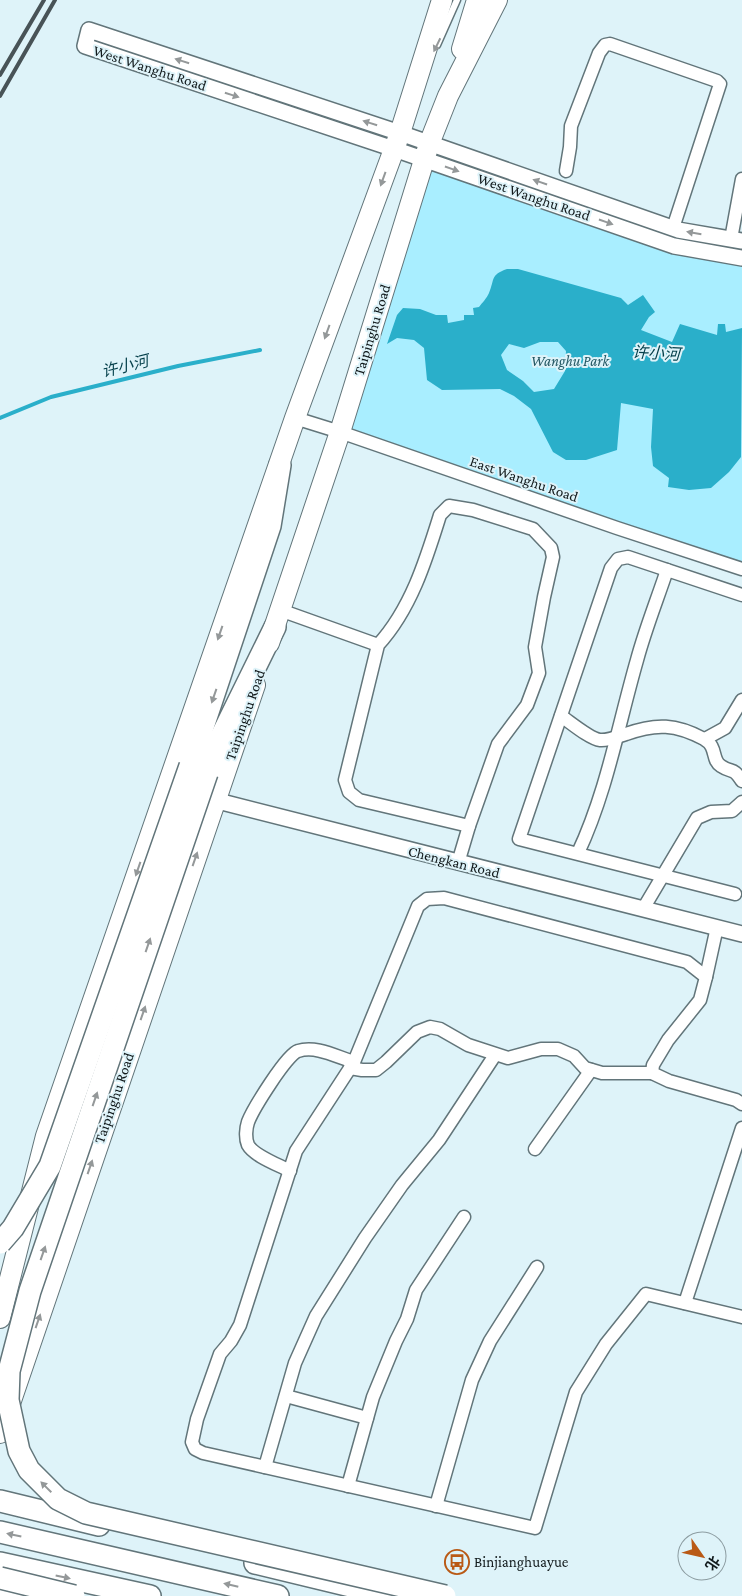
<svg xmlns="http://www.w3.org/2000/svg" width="742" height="1596" viewBox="0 0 742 1596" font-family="'Crimson Pro','Noto Sans SC',serif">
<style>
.green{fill:#a9eeff}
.water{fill:#2aafca;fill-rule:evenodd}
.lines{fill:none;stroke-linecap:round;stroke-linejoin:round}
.stream{stroke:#2aafca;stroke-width:4}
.service-casing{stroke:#62757a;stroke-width:9}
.minor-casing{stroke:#62757a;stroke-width:15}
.tertiary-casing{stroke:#62757a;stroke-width:18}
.primary-casing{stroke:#62757a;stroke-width:22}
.trunk-casing{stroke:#62757a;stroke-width:24}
.service{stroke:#fff;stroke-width:6}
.minor{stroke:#fff;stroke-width:12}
.tertiary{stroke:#fff;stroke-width:15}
.primary{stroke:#fff;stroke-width:20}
.trunk{stroke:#fff;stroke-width:21}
.rail{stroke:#485357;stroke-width:4}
.trunk-bridge-casing{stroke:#62757a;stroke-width:24;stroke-linecap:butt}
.trunk-bridge{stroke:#fff;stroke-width:21}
.oneway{fill:#949899}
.labels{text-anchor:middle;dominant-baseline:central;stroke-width:4;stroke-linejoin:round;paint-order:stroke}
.street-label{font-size:15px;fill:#121a1c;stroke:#def3f9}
.park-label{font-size:15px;font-style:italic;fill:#245864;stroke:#def3f9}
.poi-label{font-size:15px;fill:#121a1c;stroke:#def3f9;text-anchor:start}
.water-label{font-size:16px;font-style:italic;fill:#043f4a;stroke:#def3f9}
</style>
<rect width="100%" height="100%" fill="#def3f9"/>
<!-- green -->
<path class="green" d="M 424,159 L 674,246 L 742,258 L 742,569 L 340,432 Z"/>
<!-- water -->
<path class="water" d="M 507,269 L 518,269 L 621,298 L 628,305 L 643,295 L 655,312 L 649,317 L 641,330 L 672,342 L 680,324 L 717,335 L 718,324 L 725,324 L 726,332 L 742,328 L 741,457 L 729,472 L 711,488 L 689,490 L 668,487 L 669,478 L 653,466 L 651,447 L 653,409 L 621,403 L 617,450 L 586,460 L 566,460 L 553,452 L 531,409 L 514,396 L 500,389 L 442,390 L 427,380 L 424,348 L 414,340 L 397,338 L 387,344 L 397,315 L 403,308 L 420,309 L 436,315 L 447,315 L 448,323 L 464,320 L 464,315 L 474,315 L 473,308 L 479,307 C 482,303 487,298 489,293 C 495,279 490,275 507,269 ZM 540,342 L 558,342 L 566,351 L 565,371 L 554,389 L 534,392 L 523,381 L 507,370 L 501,355 L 509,344 L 524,348 Z"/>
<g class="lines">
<!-- stream -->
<path class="stream" d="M 0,418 L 51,397 L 178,366 L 260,350"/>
<defs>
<path id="service" d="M 437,45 L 457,0"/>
<g id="minor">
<path d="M 566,171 L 570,147 L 571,126 L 599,53 L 605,45 L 610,44 L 717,81 L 720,84 L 673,228"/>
<path d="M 731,239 L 742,179"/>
<path d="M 295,418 L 340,432 L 617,528 L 742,569"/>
<path d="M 280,610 L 378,645 L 345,780 L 349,792 L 359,800 L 469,826 L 498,744 L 527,705 L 539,673 L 535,647 L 544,597 L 553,557 L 551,548 L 533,529 L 473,510 L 449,506 L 440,515 C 426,560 411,609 378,645"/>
<path d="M 561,716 C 570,722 590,739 600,740 C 608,741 619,736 626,734 C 656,723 676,724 704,739 C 718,747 711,760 721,766 C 733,774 732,766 742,781"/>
<path d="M 705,739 L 725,728 L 742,700"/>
<path d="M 578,853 C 607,791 618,726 637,660 C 645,630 657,600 667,570"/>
<path d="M 458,863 L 469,826"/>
<path d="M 735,894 L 519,839 L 611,568 L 618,559 L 628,557 L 742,595"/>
<path d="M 643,909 L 697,818 L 711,812 L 732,811 L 742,802"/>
<path d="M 706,977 L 717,927"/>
<path d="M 350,1068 L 362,1070 L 376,1070 L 386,1062 L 417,1032 L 430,1027 L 440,1029 L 468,1045 L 508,1058 L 541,1049 L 558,1049 L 574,1056 L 585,1068 L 602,1073 L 652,1073"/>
<path d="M 742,1104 L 736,1100 L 669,1081 L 652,1073 L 653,1065 L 668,1040 L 700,1000 L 706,977 L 687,962 L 444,898 L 427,899 L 418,906 L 354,1062 L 296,1151 L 240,1325 L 231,1341 L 220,1354 L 197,1419 L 192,1442 L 195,1449 L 203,1453 L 535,1528 L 576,1392 L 606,1344 L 646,1294 L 742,1317"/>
<path d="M 535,1149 L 591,1070"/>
<path d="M 290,1171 C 279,1165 254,1156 248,1145 C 245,1138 246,1128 248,1122 C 253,1109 287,1054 298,1051 C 316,1045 337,1057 354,1062"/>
<path d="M 685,1303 L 742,1128"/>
<path d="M 286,1396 L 367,1418"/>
<path d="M 265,1467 L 295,1363 L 316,1316 L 365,1238 L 402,1185 L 439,1140 L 495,1055"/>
<path d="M 348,1486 L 373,1397 L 396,1341 L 407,1319 L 416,1290 L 464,1217"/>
<path d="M 436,1506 L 472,1380 L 490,1341 L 537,1267"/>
</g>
<g id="tertiary">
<path d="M 742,241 L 678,230 L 400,133 L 89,30 L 85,46 L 394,149 L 674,246 L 742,258"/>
<path d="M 206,798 L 742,934"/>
</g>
<g id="primary">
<path d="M 462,49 L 477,0"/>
<path d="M 269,643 L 340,432 L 429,144 L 448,96 L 497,0"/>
<path d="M 0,1318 L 46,1136 L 295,418 L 400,133 L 442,0"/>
<path d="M 0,1433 L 255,685"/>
</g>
<g id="trunk">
<path d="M 190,766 L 270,526 L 280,465"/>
<path d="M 207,773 L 217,745 L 275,627"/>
<path d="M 0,1501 L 99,1525"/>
<path d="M 0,1532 L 278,1596"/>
<path d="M 0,1563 L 150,1596"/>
<path d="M 255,1563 L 392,1596"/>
<path d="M 0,1591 L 22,1596"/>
</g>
</defs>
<!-- service casing -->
<use href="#service" class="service-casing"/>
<!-- minor casing -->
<use href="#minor" class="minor-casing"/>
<!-- tertiary casing -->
<use href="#tertiary" class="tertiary-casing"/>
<!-- primary casing -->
<use href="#primary" class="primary-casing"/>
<!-- trunk casing -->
<use href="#trunk" class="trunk-casing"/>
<!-- service -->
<use href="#service" class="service"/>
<!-- minor -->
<use href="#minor" class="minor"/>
<!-- tertiary -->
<use href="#tertiary" class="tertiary"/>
<!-- primary -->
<use href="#primary" class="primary"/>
<!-- trunk -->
<use href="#trunk" class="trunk"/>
<!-- rail -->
<g class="rail">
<path d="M 0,75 L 44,0"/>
<path d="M 0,96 L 55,0"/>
</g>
<defs>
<g id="trunk-bridge">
<path d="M 207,773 L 30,1291 L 9,1371 L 8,1400 L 19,1451 L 29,1470 L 58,1499 L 86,1513 L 445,1596"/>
<path d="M 0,1243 L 13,1228 L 50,1166 L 190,766"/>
<path d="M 0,1578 L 74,1596"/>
</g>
</defs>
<!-- trunk-bridge casing -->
<use href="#trunk-bridge" class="trunk-bridge-casing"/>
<!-- trunk-bridge -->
<use href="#trunk-bridge" class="trunk-bridge"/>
</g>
<!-- one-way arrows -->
<defs><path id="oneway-solid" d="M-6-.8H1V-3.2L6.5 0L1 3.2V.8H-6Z" transform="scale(1.25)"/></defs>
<g class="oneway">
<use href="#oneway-solid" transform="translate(437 45) rotate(116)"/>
<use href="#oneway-solid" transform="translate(182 61) rotate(-162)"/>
<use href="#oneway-solid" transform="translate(232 95) rotate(18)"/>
<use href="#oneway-solid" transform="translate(370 123) rotate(-162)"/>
<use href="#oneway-solid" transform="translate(452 169) rotate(19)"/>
<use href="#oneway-solid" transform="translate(383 179) rotate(110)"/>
<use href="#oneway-solid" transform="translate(540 182) rotate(-161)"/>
<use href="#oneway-solid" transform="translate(606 222) rotate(19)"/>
<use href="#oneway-solid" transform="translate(694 233) rotate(-170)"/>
<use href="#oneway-solid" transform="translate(327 332) rotate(110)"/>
<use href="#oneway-solid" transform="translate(220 633) rotate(109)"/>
<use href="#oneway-solid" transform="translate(214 696) rotate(109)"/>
<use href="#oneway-solid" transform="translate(195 859) rotate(-71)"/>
<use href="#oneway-solid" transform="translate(138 869) rotate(109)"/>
<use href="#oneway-solid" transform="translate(148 945) rotate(-71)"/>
<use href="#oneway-solid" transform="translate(143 1013) rotate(-71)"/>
<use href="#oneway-solid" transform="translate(95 1099) rotate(-71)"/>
<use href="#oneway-solid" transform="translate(90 1167) rotate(-71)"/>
<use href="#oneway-solid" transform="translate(43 1253) rotate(-71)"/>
<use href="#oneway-solid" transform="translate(38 1321) rotate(-71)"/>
<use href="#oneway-solid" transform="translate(46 1487) rotate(-135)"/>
<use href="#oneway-solid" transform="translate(14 1535) rotate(-168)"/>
<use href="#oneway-solid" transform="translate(63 1577) rotate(12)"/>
<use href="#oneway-solid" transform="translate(231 1585) rotate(-167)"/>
</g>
<!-- icons -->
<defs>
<symbol id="bus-ring" viewBox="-11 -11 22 22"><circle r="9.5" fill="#def3f9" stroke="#b95915" stroke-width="1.5"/><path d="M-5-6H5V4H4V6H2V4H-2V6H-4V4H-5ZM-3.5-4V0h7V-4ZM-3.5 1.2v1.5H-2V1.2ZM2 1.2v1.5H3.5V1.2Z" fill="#b95915"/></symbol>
</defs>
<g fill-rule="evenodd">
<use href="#bus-ring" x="443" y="1548" width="28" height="28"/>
</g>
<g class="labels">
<!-- street labels -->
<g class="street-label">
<text transform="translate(150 68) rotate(18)">West Wanghu Road</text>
<text transform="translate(534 197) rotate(19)">West Wanghu Road</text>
<text transform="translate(372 330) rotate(-73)">Taipinghu Road</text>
<text transform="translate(524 479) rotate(19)">East Wanghu Road</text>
<text transform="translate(245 715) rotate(-71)">Taipinghu Road</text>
<text transform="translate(454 862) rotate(14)">Chengkan Road</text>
<text transform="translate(114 1098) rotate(-71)">Taipinghu Road</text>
</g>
<!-- park labels -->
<g class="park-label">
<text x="570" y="361">Wanghu Park</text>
</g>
<!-- poi labels -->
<g class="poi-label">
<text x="474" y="1562">Binjianghuayue</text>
</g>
<!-- water labels -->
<g class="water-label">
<text transform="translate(656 353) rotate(3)">许小河</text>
<text transform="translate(125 366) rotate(-14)">许小河</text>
</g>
</g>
<!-- north arrow -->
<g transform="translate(702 1556) rotate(124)"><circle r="24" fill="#def3f9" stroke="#8c9ca1"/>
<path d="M0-4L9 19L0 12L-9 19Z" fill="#b95915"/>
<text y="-8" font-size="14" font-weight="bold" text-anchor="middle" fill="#121a1c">北</text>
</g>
</svg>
